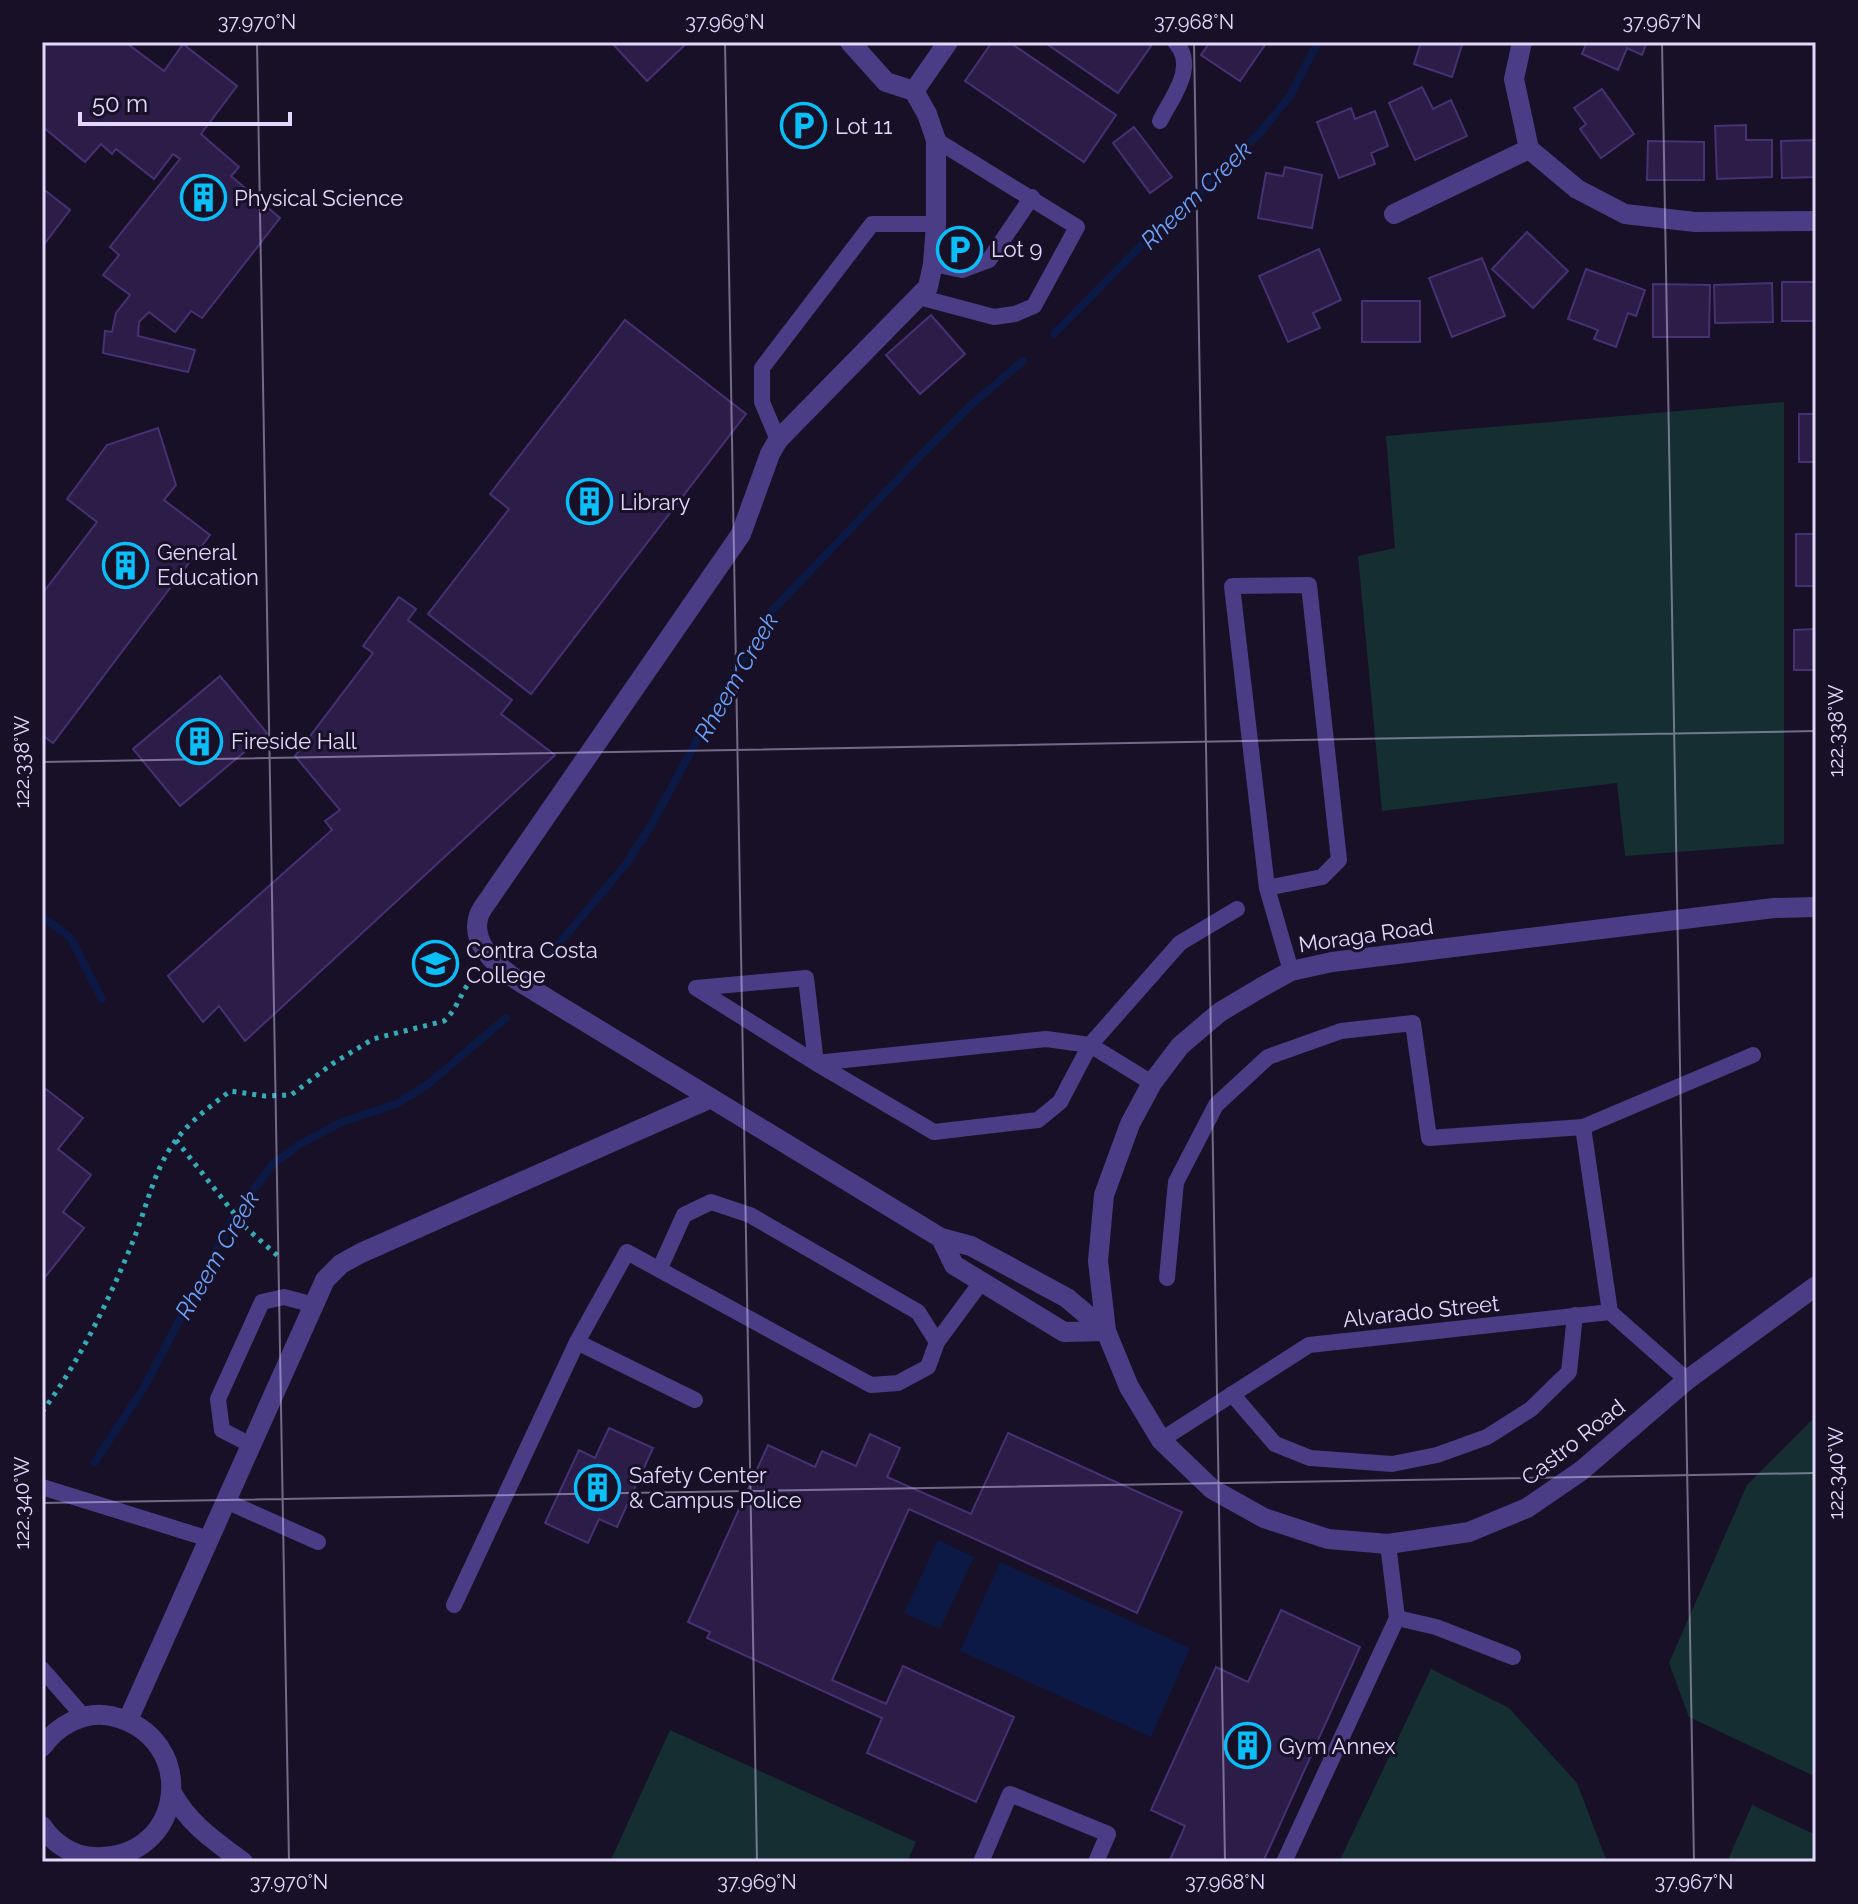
<svg xmlns="http://www.w3.org/2000/svg" width="1858" height="1904" viewBox="0 0 1858 1904" font-family="Raleway,sans-serif">
<style>
.green{fill:#142e31}
.water{fill:#0c1945}
.lines{fill:none;stroke-linecap:round;stroke-linejoin:round}
.stream{stroke:#0c1945;stroke-width:8}
.building{fill:#2c1d48;stroke:#473073;stroke-width:2}
.path{stroke:#34abb6;stroke-width:5;stroke-dasharray:4 6;stroke-linecap:butt}
.service{stroke:#4a3d85;stroke-width:16}
.minor{stroke:#4a3d85;stroke-width:20}
.tertiary{stroke:#4a3d85;stroke-width:20}
.ticks{fill:none;stroke:#e2d8fe;stroke-width:2;stroke-opacity:0.45}
.labels{text-anchor:middle;dominant-baseline:central;stroke-width:6;stroke-linejoin:round;paint-order:stroke}
.poi-label{font-size:22px;fill:#e2d8fe;stroke:#181027;text-anchor:start}
.street-label{font-size:22px;fill:#e2d8fe;stroke:#181027}
.water-label{font-size:24px;font-style:italic;fill:#69a2fb;stroke:#181027}
.neatline{fill:none;stroke:#e2d8fe;stroke-width:3}
.ticks-label{font-size:20px;text-anchor:middle;fill:#e2d8fe}
</style>
<rect width="100%" height="100%" fill="#181027"/>
<!-- green -->
<g class="green">
<path d="M 1784,402 L 1784,844 L 1625,856 L 1617,783 L 1382,811 L 1358,556 L 1395,548 L 1386,436 Z"/>
<path d="M 1816,1416 L 1816,1777 L 1689,1717 L 1669,1663 L 1747,1485 Z"/>
<path d="M 1431,1669 L 1509,1708 L 1577,1783 L 1607,1862 L 1339,1862 Z"/>
<path d="M 670,1730 L 916,1842 L 907,1862 L 610,1862 Z"/>
<path d="M 1752,1805 L 1816,1835 L 1816,1862 L 1727,1862 Z"/>
</g>
<!-- water -->
<g class="water">
<path d="M 938,1540 L 974,1557 L 940,1629 L 904,1613 Z"/>
<path d="M 1000,1562 L 1190,1648 L 1151,1737 L 960,1651 Z"/>
</g>
<g class="lines">
<!-- stream -->
<g class="stream">
<path d="M 1054,334 L 1181,205 L 1200,193 L 1210,178 L 1259,134 L 1290,96 L 1318,42"/>
<path d="M 42,917 L 70,937 L 102,999"/>
<path d="M 551,953 L 626,864 L 650,827 L 725,689 L 771,612 L 922,454 L 972,404 L 1023,361"/>
<path d="M 95,1462 L 146,1384 L 235,1214 L 272,1165 L 300,1144 L 342,1122 L 396,1104 L 427,1085 L 506,1018"/>
</g>
</g>
<!-- building -->
<g class="building">
<path d="M 42,42 L 125,42 L 164,71 L 183,44 L 237,86 L 201,134 L 239,167 L 231,176 L 280,218 L 202,318 L 191,311 L 175,332 L 149,312 L 139,322 L 138,336 L 195,350 L 188,372 L 103,353 L 105,331 L 112,332 L 116,313 L 130,295 L 103,275 L 119,255 L 110,247 L 180,159 L 173,154 L 154,179 L 116,149 L 112,154 L 101,144 L 85,162 L 42,126 Z"/>
<path d="M 611,42 L 688,42 L 647,81 Z"/>
<path d="M 992,42 L 1009,42 L 1116,115 L 1084,162 L 965,81 Z"/>
<path d="M 1044,42 L 1145,42 L 1151,46 L 1118,93 Z"/>
<path d="M 1210,42 L 1267,42 L 1240,81 L 1201,55 Z"/>
<path d="M 1421,42 L 1463,42 L 1452,77 L 1414,64 Z"/>
<path d="M 1587,42 L 1647,42 L 1642,55 L 1627,48 L 1618,70 L 1582,54 Z"/>
<path d="M 1422,87 L 1433,109 L 1451,100 L 1467,136 L 1415,160 L 1389,103 Z"/>
<path d="M 1602,89 L 1634,134 L 1601,158 L 1580,129 L 1586,124 L 1574,108 Z"/>
<path d="M 1351,108 L 1355,119 L 1375,111 L 1388,146 L 1371,153 L 1375,164 L 1339,178 L 1317,122 Z"/>
<path d="M 1746,125 L 1746,140 L 1772,140 L 1772,177 L 1717,179 L 1715,126 Z"/>
<path d="M 1134,127 L 1172,177 L 1150,193 L 1113,143 Z"/>
<path d="M 1816,140 L 1816,177 L 1782,178 L 1781,141 Z"/>
<path d="M 1648,141 L 1704,142 L 1704,180 L 1647,180 Z"/>
<path d="M 1285,167 L 1322,175 L 1312,228 L 1258,218 L 1266,173 L 1283,176 Z"/>
<path d="M 42,188 L 70,210 L 42,247 Z"/>
<path d="M 1527,232 L 1568,271 L 1533,308 L 1492,269 Z"/>
<path d="M 1319,249 L 1341,300 L 1313,313 L 1320,328 L 1288,342 L 1259,276 Z"/>
<path d="M 1482,258 L 1505,316 L 1452,337 L 1429,278 Z"/>
<path d="M 1586,269 L 1645,290 L 1636,316 L 1628,313 L 1616,347 L 1594,339 L 1598,330 L 1568,319 Z"/>
<rect x="1782" y="282" width="34" height="39"/>
<path d="M 1772,283 L 1773,322 L 1715,323 L 1714,285 Z"/>
<path d="M 1653,284 L 1710,285 L 1709,337 L 1653,337 Z"/>
<rect x="1362" y="301" width="58" height="41"/>
<path d="M 931,315 L 965,354 L 920,394 L 886,355 Z"/>
<path d="M 625,320 L 746,414 L 531,694 L 428,614 L 509,509 L 490,494 Z"/>
<rect x="1799" y="414" width="17" height="48"/>
<path d="M 158,428 L 176,485 L 164,500 L 210,535 L 53,743 L 42,735 L 42,594 L 97,522 L 67,499 L 107,445 Z"/>
<rect x="1796" y="534" width="20" height="52"/>
<path d="M 399,597 L 416,609 L 408,620 L 512,700 L 501,714 L 555,755 L 245,1041 L 219,1006 L 203,1022 L 168,976 L 332,830 L 325,821 L 340,810 L 295,756 L 373,653 L 363,646 Z"/>
<path d="M 1816,629 L 1816,670 L 1794,670 L 1794,630 Z"/>
<path d="M 220,676 L 267,733 L 180,806 L 133,749 Z"/>
<path d="M 42,1086 L 83,1118 L 58,1149 L 91,1175 L 63,1212 L 84,1228 L 42,1281 Z"/>
<path d="M 609,1428 L 653,1448 L 617,1527 L 599,1519 L 588,1543 L 545,1523 L 579,1450 L 595,1458 Z"/>
<path d="M 1008,1433 L 1182,1512 L 1137,1613 L 909,1509 L 832,1680 L 886,1704 L 903,1666 L 1014,1717 L 976,1802 L 867,1753 L 882,1718 L 707,1638 L 710,1632 L 688,1622 L 768,1445 L 815,1467 L 822,1451 L 856,1466 L 870,1434 L 900,1448 L 887,1477 L 971,1514 Z"/>
<path d="M 1281,1610 L 1360,1647 L 1263,1862 L 1169,1862 L 1185,1826 L 1151,1810 L 1216,1667 L 1248,1682 Z"/>
</g>
<g class="lines">
<!-- path -->
<g class="path">
<path d="M 176,1140 L 244,1226 L 279,1257"/>
<path d="M 42,1412 C 79,1362 107,1304 131,1246 C 146,1211 153,1170 176,1140 C 191,1120 211,1106 230,1091 L 265,1096 L 291,1095 L 332,1064 L 373,1039 L 444,1021 C 457,1010 460,993 472,979"/>
</g>
<!-- service -->
<g class="service">
<path d="M 1160,121 C 1172,97 1198,66 1175,42"/>
<path d="M 933,264 L 962,270 L 989,260 L 1032,197"/>
<path d="M 919,297 L 994,317 L 1015,314 L 1034,306 L 1077,227 L 936,140"/>
<path d="M 778,440 L 762,402 L 762,368 L 872,224 L 936,224"/>
<path d="M 1267,888 L 1322,877 L 1339,860 L 1309,585 L 1232,586 L 1267,888 L 1291,971"/>
<path d="M 1152,1083 L 1090,1045 L 1046,1039 L 816,1063 L 696,988 L 806,978 L 816,1063 L 934,1132 L 1038,1120 L 1060,1102 L 1090,1045 L 1180,943 L 1237,909"/>
<path d="M 1583,1127 L 1610,1312"/>
<path d="M 660,1268 L 684,1215 L 711,1202 L 750,1215 L 918,1312 L 937,1342"/>
<path d="M 1167,1278 L 1176,1182 L 1216,1105 L 1268,1057 L 1341,1031 L 1413,1023 L 1429,1138 L 1583,1127 L 1753,1055"/>
<path d="M 577,1342 L 695,1400"/>
<path d="M 1232,1394 L 1275,1444 L 1310,1458 L 1392,1464 L 1437,1455 L 1487,1437 L 1531,1409 L 1569,1372 L 1575,1315"/>
<path d="M 1161,1440 L 1309,1345 L 1610,1312 L 1687,1380"/>
<path d="M 251,1445 L 222,1430 L 218,1399 L 262,1302 L 284,1297 L 314,1305"/>
<path d="M 42,1487 L 209,1539"/>
<path d="M 226,1501 L 318,1542"/>
<path d="M 454,1605 L 577,1342 L 627,1252 L 871,1385 L 898,1383 L 928,1367 L 937,1342 L 982,1281"/>
<path d="M 1397,1618 L 1436,1627 L 1513,1657"/>
<path d="M 42,1669 L 84,1717"/>
<path d="M 981,1862 L 1010,1794 L 1108,1834 L 1096,1862"/>
<path d="M 1284,1862 L 1397,1618 L 1388,1544"/>
</g>
<!-- minor -->
<g class="minor">
<path d="M 850,42 L 886,82 L 914,91"/>
<path d="M 1522,42 L 1514,79 L 1529,149 L 1577,189 L 1625,214 L 1695,222 L 1816,221"/>
<path d="M 914,91 L 927,114 L 936,140 L 936,224 L 933,264 L 928,287 L 778,440 L 770,454 L 741,534 L 493,893 C 489,900 482,907 479,915 C 469,944 499,968 520,982 L 941,1238 L 971,1246 L 1067,1298 L 1106,1331"/>
<path d="M 914,91 L 948,42"/>
<path d="M 1394,214 L 1529,149"/>
<path d="M 1816,907 L 1774,908 L 1332,962 L 1291,971 L 1262,987 L 1220,1012 L 1180,1046 L 1152,1083 L 1130,1124 L 1104,1195 L 1098,1261 L 1106,1331 L 1129,1387 L 1161,1440 L 1212,1489 L 1264,1518 L 1328,1539 L 1388,1544 L 1469,1532 L 1527,1508 L 1581,1471 L 1687,1380 L 1816,1286"/>
<path d="M 941,1238 L 954,1265 L 1064,1332 L 1106,1331"/>
<path d="M 128,1720 L 325,1280 L 341,1264 L 361,1253 L 711,1098"/>
</g>
<!-- tertiary -->
<g class="tertiary">
<path d="M 42,1747 C 57,1726 84,1710 111,1716 C 201,1736 186,1862 93,1857 C 72,1856 53,1843 42,1826"/>
<path d="M 172,1793 C 189,1824 215,1841 243,1862"/>
</g>
</g>
<!-- ticks -->
<path class="ticks" d="M 257,42 L 289,1862M 725,42 L 757,1862M 1194,42 L 1225,1862M 1662,42 L 1694,1862M 42,762 L 1816,731M 42,1503 L 1816,1473"/>
<!-- icons -->
<defs>
<symbol id="parking-ring" viewBox="-11 -11 22 22"><circle r="9.5" fill="#181027" stroke="#0abef8" stroke-width="1.5"/><path d="M-3.5-5.5H1a3.5 3.5 0 0 1 0 7H-1V5.5H-3.5ZM-1-3.4V-.6H.8a1.4 1.4 0 0 0 0-2.8Z" fill="#0abef8"/></symbol>
<symbol id="building-ring" viewBox="-11 -11 22 22"><circle r="9.5" fill="#181027" stroke="#0abef8" stroke-width="1.5"/><path d="M-4-6H4V6H1V3H-1V6H-4ZM-2.5-4.3h1.7v1.8h-1.7ZM.8-4.3h1.7v1.8H.8ZM-2.5-1h1.7V.8h-1.7ZM.8-1h1.7V.8H.8Z" fill="#0abef8"/></symbol>
<symbol id="university-ring" viewBox="-11 -11 22 22"><circle r="9.5" fill="#181027" stroke="#0abef8" stroke-width="1.5"/><path d="M0-5L7-2L0 1L-7-2ZM-4 1L0 2.5L4 1V4Q0 6-4 4Z" fill="#0abef8"/></symbol>
</defs>
<g fill-rule="evenodd">
<use href="#parking-ring" x="778" y="100" width="51" height="51"/>
<use href="#building-ring" x="178" y="172" width="51" height="51"/>
<use href="#parking-ring" x="934" y="224" width="51" height="51"/>
<use href="#building-ring" x="564" y="476" width="51" height="51"/>
<use href="#building-ring" x="100" y="540" width="51" height="51"/>
<use href="#building-ring" x="174" y="716" width="51" height="51"/>
<use href="#university-ring" x="410" y="938" width="51" height="51"/>
<use href="#building-ring" x="572" y="1462" width="51" height="51"/>
<use href="#building-ring" x="1222" y="1720" width="51" height="51"/>
</g>
<g class="labels">
<!-- poi labels -->
<g class="poi-label">
<text x="835" y="126">Lot 11</text>
<text x="234" y="198">Physical Science</text>
<text x="991" y="249">Lot 9</text>
<text x="620" y="502">Library</text>
<text x="157" y="552">General<tspan x="157" dy="25">Education</tspan></text>
<text x="231" y="741">Fireside Hall</text>
<text x="466" y="950">Contra Costa<tspan x="466" dy="25">College</tspan></text>
<text x="629" y="1475">Safety Center<tspan x="629" dy="25">&amp; Campus Police</tspan></text>
<text x="1279" y="1746">Gym Annex</text>
</g>
<!-- street labels -->
<g class="street-label">
<text transform="translate(1366 935) rotate(-8)">Moraga Road</text>
<text transform="translate(1421 1311) rotate(-6)">Alvarado Street</text>
<text transform="translate(1573 1442) rotate(-38)">Castro Road</text>
</g>
<!-- water labels -->
<g class="water-label">
<text transform="translate(1196 195) rotate(-44)">Rheem Creek</text>
<text transform="translate(736 677) rotate(-60)">Rheem Creek</text>
<text transform="translate(217 1255) rotate(-60)">Rheem Creek</text>
</g>
</g>
<!-- border -->
<rect width="1858" height="1904" fill="none" stroke="#181027" stroke-width="88"/>
<!-- scale -->
<path d="M80 112v12h210v-12" fill="none" stroke="#e2d8fe" stroke-width="4"/>
<text x="92" y="112" font-size="24" fill="#e2d8fe" stroke="#181027" stroke-width="6" paint-order="stroke">50 m</text>
<rect x="44" y="44" width="1770" height="1816" class="neatline"/>
<g class="ticks-label">
<text x="257" y="29">37.970°N</text>
<text x="725" y="29">37.969°N</text>
<text x="1194" y="29">37.968°N</text>
<text x="1662" y="29">37.967°N</text>
<text transform="translate(1836 731) rotate(-90)" y="7">122.338°W</text>
<text transform="translate(22 762) rotate(-90)" y="7">122.338°W</text>
<text transform="translate(1836 1473) rotate(-90)" y="7">122.340°W</text>
<text transform="translate(22 1503) rotate(-90)" y="7">122.340°W</text>
<text x="289" y="1889">37.970°N</text>
<text x="757" y="1889">37.969°N</text>
<text x="1225" y="1889">37.968°N</text>
<text x="1694" y="1889">37.967°N</text>
</g>
</svg>
